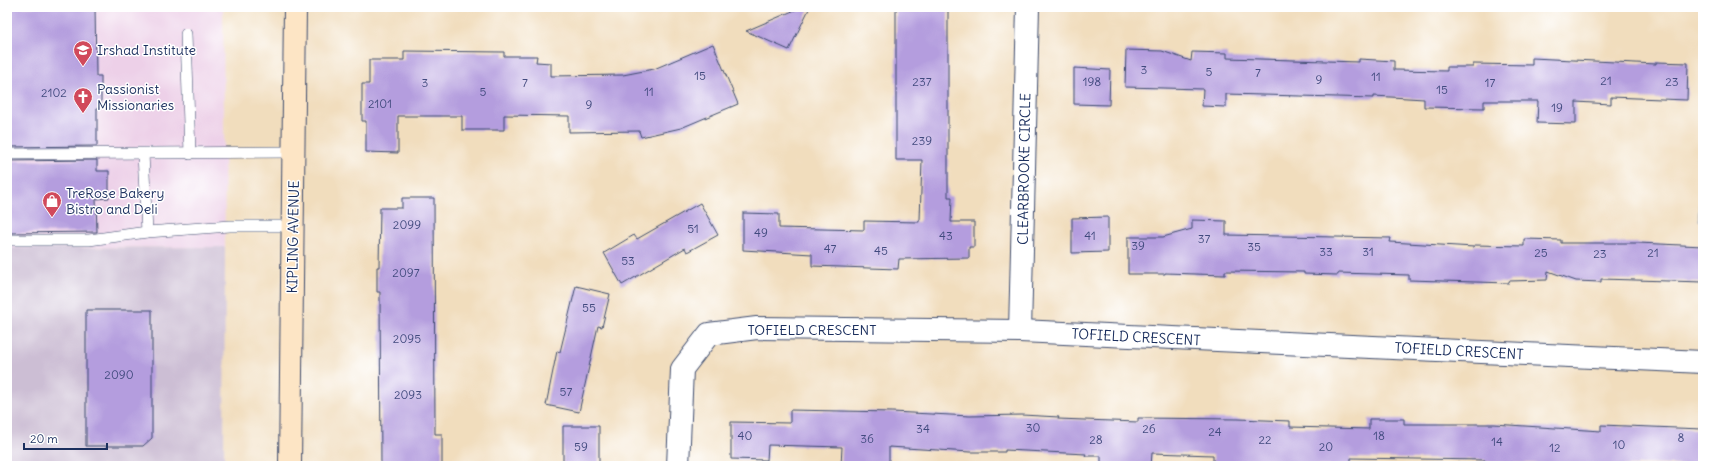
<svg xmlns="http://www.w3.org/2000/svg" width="1710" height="473" viewBox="0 0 1710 473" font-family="Delius,sans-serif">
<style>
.built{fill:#edd0e8}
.industrial{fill:#ccbed4}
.water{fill:#68a5d9;stroke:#426a9c}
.building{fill:#b49dde}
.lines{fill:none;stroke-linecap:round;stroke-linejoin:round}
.service-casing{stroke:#3b496c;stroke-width:12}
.minor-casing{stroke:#3b496c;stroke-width:24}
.secondary-casing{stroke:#3b496c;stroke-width:24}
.service{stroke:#fff;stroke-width:11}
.minor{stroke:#fff;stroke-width:22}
.secondary{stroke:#fde5c5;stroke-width:22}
.labels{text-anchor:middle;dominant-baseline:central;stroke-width:3;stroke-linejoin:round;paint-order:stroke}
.number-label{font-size:12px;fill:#414a7e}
.poi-label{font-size:14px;fill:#1b2f5e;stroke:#fff;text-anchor:start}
.street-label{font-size:14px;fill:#1b2f5e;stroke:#fff}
</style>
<rect width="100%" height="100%" fill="#fff"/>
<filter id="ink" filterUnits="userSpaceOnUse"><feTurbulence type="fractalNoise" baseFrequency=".025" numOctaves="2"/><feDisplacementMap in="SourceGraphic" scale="8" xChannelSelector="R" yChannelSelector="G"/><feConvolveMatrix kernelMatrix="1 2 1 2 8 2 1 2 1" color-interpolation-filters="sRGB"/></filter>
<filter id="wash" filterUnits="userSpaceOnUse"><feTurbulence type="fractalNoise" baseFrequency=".012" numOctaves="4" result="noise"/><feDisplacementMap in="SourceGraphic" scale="16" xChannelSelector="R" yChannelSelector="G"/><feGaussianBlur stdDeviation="0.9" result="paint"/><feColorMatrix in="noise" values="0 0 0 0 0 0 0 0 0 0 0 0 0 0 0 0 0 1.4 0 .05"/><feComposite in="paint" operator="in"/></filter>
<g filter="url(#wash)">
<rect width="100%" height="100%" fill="#f1ddbd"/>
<!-- built -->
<path class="built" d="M 7,7 L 223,7 L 225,247 L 7,248 Z"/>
<!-- industrial -->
<path class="industrial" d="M 225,247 L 224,466 L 7,466 L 7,248 Z"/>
<!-- water -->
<path class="water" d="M 1703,200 L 1703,222 L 1699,220 L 1699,205 Z"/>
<g id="blocks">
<!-- building -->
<g class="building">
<path d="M 7,7 L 95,7 L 96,76 L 101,76 L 101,108 L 97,108 L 97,146 L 7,147 Z"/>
<path d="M 802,7 L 810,7 L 789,50 L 746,31 Z"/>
<path d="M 896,7 L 948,7 L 948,197 L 952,197 L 951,222 L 974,222 L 974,247 L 969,247 L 969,258 L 899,259 L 898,269 L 812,266 L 812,254 L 743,250 L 743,213 L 779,214 L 779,228 L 864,230 L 864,221 L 919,222 L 919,220 L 920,220 L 922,160 L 896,160 Z"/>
<path d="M 713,44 L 738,104 L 681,128 L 641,137 L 639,131 L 569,132 L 569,116 L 504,115 L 504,130 L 462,130 L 462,116 L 398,116 L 398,153 L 366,152 L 366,121 L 362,121 L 362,84 L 369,84 L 369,60 L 404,60 L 404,51 L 504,52 L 504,56 L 537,56 L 536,62 L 551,63 L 551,76 L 623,75 L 654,69 Z"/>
<path d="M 1126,50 L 1162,51 L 1191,61 L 1192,52 L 1227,53 L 1227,58 L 1359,62 L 1359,59 L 1394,61 L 1394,70 L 1447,71 L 1447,67 L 1473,67 L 1473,64 L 1532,65 L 1532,58 L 1656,64 L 1656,62 L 1688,63 L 1687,100 L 1611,97 L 1611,104 L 1576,102 L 1576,124 L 1537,123 L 1538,101 L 1484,101 L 1484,108 L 1424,107 L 1424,99 L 1374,96 L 1374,98 L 1226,94 L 1226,107 L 1202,106 L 1203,89 L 1125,87 Z"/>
<path d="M 1074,68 L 1110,70 L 1109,105 L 1074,104 Z"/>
<path d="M 97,160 L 97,171 L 109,171 L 109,198 L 96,199 L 97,232 L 7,233 L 7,161 Z"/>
<path d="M 402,198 L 434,198 L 435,434 L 442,434 L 442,466 L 381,466 L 380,296 L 380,292 L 377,292 L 377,267 L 379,267 L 380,208 L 402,208 Z"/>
<path d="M 700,203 L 718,235 L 687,252 L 685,248 L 622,285 L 604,253 L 634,235 L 637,239 Z"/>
<path d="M 1108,217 L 1108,252 L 1072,253 L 1072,218 Z"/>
<path d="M 1192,220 L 1226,221 L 1226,235 L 1391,238 L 1390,242 L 1474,247 L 1474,245 L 1524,246 L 1524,239 L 1561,240 L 1561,243 L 1638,243 L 1703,246 L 1703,282 L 1601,279 L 1601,282 L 1576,281 L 1548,271 L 1547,280 L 1509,281 L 1509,283 L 1409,280 L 1409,275 L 1338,273 L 1338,275 L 1304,274 L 1304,272 L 1225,271 L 1225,275 L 1165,273 L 1165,274 L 1128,274 L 1128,237 L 1163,237 L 1192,229 Z"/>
<path d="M 576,286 L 610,294 L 602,327 L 598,326 L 579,412 L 546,405 L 557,351 L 560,352 Z"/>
<path d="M 86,310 L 152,310 L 152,438 L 143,446 L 86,446 Z"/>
<path d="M 790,410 L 892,412 L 970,416 L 1022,415 L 1059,417 L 1058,419 L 1138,422 L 1138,418 L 1238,419 L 1290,421 L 1290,427 L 1369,429 L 1369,419 L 1404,419 L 1404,424 L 1494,424 L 1601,431 L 1601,425 L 1702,429 L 1700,466 L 1638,464 L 1638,466 L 1549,466 L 1549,464 L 1485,462 L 1485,460 L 1351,458 L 1351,466 L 1213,466 L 1213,455 L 1152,453 L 1151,466 L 1101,466 L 1101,456 L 1085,456 L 1086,454 L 1005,450 L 1005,452 L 970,452 L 889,447 L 889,466 L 841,466 L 842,447 L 768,445 L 767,460 L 731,459 L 731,422 L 790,423 Z"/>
<path d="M 563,426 L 599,426 L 599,466 L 563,465 Z"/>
</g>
</g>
</g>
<g filter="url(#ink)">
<use href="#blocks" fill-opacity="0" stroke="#3b496c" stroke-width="1"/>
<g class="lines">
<defs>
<g id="service">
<path d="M 186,34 L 190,154"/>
<path d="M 7,154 L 294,152"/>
<path d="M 143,154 L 147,232"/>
<path d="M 7,240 L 89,240 L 147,232 L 230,226 L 293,226"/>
</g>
<g id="minor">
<path d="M 1020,331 L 1028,7"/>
<path d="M 678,466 L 682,369 L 709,334 L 757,328 L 1020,331 L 1703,362"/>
</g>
<path id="secondary" d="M 290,466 L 295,7"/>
</defs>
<!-- service casing -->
<use href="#service" class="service-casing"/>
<!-- minor casing -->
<use href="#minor" class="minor-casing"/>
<!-- secondary casing -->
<use href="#secondary" class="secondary-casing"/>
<!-- service -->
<use href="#service" class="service"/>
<!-- minor -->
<use href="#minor" class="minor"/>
<!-- secondary -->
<use href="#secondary" class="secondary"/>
</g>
</g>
<!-- icons -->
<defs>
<symbol id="school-pin" viewBox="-11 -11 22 30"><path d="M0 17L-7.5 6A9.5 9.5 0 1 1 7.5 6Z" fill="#d1495b" stroke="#fff"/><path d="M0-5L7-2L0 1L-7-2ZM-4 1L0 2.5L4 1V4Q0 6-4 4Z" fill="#fff"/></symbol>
<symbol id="church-pin" viewBox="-11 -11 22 30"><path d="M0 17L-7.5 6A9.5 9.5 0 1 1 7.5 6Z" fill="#d1495b" stroke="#fff"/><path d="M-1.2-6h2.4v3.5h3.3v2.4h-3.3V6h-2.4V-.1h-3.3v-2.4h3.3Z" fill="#fff"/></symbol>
<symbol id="shop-pin" viewBox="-11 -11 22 30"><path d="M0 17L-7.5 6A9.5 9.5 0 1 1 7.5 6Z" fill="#d1495b" stroke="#fff"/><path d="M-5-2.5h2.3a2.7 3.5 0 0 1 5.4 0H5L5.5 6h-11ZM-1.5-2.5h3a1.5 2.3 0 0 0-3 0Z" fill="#fff"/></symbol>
</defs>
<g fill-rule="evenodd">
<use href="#school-pin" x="72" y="39" width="22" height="30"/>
<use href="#church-pin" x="72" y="86" width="22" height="30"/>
<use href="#shop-pin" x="41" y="190" width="22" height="30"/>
</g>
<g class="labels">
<!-- number labels -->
<g class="number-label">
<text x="1144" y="69">3</text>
<text x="1209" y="71">5</text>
<text x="1258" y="72">7</text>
<text x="700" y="75">15</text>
<text x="1376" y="76">11</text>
<text x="1319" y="79">9</text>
<text x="1606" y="80">21</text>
<text x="922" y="81">237</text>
<text x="1092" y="81">198</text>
<text x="1672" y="81">23</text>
<text x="425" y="82">3</text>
<text x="525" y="82">7</text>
<text x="1490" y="82">17</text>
<text x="1442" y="89">15</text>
<text x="483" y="91">5</text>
<text x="649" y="91">11</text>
<text x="54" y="92">2102</text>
<text x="380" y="103">2101</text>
<text x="589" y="104">9</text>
<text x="1557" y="107">19</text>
<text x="922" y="140">239</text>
<text x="407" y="224">2099</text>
<text x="693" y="228">51</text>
<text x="761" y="232">49</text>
<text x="946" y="235">43</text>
<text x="1090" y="235">41</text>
<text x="1204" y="238">37</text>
<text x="1138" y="245">39</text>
<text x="1254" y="246">35</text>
<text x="830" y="248">47</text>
<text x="881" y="250">45</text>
<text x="1326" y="251">33</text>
<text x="1368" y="251">31</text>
<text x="1541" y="252">25</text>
<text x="1653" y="252">21</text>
<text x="1600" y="253">23</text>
<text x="628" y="260">53</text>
<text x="406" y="272">2097</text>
<text x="589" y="307">55</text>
<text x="407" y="338">2095</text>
<text x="119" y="374">2090</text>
<text x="566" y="391">57</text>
<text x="408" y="394">2093</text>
<text x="1033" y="427">30</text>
<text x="923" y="428">34</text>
<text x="1149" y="428">26</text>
<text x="1215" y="431">24</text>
<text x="745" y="435">40</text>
<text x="1379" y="435">18</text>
<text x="1681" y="437">8</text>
<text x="867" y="438">36</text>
<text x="1096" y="439">28</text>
<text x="1265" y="439">22</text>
<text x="1497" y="441">14</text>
<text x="1619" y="444">10</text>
<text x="581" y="446">59</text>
<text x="1326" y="446">20</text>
<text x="1555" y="447">12</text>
</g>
<!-- poi labels -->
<g class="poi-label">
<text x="97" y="50">Irshad Institute</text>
<text x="97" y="89">Passionist<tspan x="97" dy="16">Missionaries</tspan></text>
<text x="66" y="193">TreRose Bakery<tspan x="66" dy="16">Bistro and Deli</tspan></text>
</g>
<!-- street labels -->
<g class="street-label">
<text transform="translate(1024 169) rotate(-89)">CLEARBROOKE CIRCLE</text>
<text transform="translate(293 237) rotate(-89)">KIPLING AVENUE</text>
<text x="812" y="330">TOFIELD CRESCENT</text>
<text transform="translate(1136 337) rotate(3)">TOFIELD CRESCENT</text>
<text transform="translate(1459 351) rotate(3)">TOFIELD CRESCENT</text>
</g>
</g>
<!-- margin -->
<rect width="1710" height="473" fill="none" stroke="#fff" stroke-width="24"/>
<!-- scale -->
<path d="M24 443v6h83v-6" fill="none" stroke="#1b2f5e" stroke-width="2"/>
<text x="30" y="443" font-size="12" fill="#1b2f5e" stroke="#ffffff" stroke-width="3" paint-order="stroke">20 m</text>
</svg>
